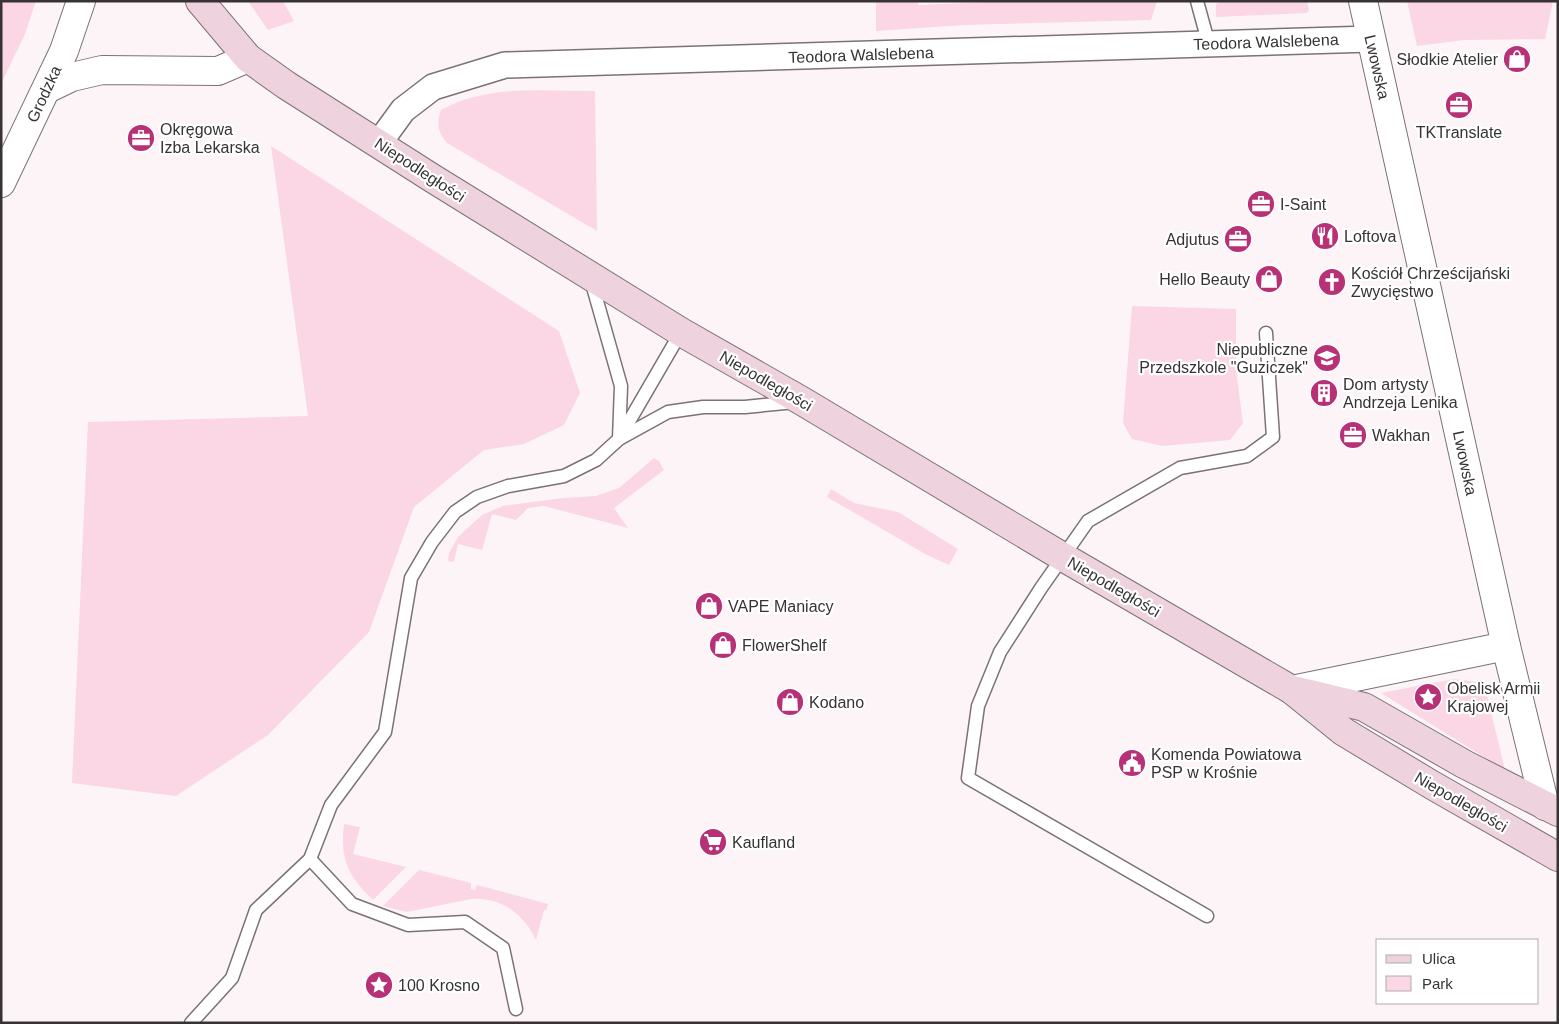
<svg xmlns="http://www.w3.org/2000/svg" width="1559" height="1024" viewBox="0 0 1559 1024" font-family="Helvetica,sans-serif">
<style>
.green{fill:#fbd6e4}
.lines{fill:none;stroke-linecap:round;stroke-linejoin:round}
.service-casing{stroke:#7a7275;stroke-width:15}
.minor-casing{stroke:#7a7275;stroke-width:28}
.tertiary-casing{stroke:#7a7275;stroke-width:30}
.secondary-casing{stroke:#7a7275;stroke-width:30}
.service{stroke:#fff;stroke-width:12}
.minor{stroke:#fff;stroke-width:25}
.tertiary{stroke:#fff;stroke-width:28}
.secondary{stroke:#eed2de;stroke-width:28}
.labels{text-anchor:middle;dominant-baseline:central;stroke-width:4.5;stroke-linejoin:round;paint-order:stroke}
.street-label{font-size:16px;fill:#373334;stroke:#fff}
.poi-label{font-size:16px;fill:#373334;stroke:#fff;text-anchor:start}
</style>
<rect width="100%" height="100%" fill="#fdf4f7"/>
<!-- green -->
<g class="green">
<path d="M 1,1 L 36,1 L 25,34 L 1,84 Z"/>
<path d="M 248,1 L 283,1 L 294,21 L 268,30 Z"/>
<path d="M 876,1 L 918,1 L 918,5 L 1011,1 L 1157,1 L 1151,20 L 963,25 L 876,31 Z"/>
<path d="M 1221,1 L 1307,1 L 1309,10 L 1307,13 L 1216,17 L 1216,4 Z"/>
<path d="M 1407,1 L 1553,1 L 1545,39 L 1464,40 L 1417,46 Z"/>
<path d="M 595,91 L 597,231 L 447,143 C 438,132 436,123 441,110 C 487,84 544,91 595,91 Z"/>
<path d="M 271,146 L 559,331 L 580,393 L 564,425 L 524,444 L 484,450 L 414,507 L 369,632 L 268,735 L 176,796 L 72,783 L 88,422 L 308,416 Z"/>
<path d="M 1132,306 L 1236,309 L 1236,370 L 1243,423 L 1230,440 L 1162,446 L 1132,439 L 1123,423 Z"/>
<path d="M 654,458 L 659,461 L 664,470 L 614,508 L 628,528 L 544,506 L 528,508 L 516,520 L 492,514 L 482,550 L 458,544 L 454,561 L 450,562 L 448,560 L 449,553 L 458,537 L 482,515 L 503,506 L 563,498 L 596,496 L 619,488 Z"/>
<path d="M 831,489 L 854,503 L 898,512 L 958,549 L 949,565 L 927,555 L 827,497 Z"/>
<path d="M 1454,679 L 1484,683 L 1505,770 L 1381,693 Z"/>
<path d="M 344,824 L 360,827 L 353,854 L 406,867 L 373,900 C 348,876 340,859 344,824 Z"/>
<path d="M 419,870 L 471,883 L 471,889 L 475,890 L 477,885 L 548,904 L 546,910 L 544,910 L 536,940 C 524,914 501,897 471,899 L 407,912 L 383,906 Z"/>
</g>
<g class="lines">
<defs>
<g id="service">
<path d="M 1197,1 L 1209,45"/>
<path d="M 591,280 L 621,386 L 619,439"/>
<path d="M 620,437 L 681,332"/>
<path d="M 310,859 L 352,904 L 408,925 L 465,922 L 503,948 L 516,1009"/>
<path d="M 1207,916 L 968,778 L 978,706 L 1000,652 L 1041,588 L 1088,521 L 1180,468 L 1247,456 L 1273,437 L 1266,333"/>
<path d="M 191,1023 L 232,978 L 256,910 L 310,859 L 331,805 L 385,732 L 411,578 L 432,542 L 455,512 L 477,497 L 508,486 L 564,476 L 596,460 L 619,439 L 668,412 L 703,407 L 745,407 L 795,402"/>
</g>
<path id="minor" d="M 379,143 L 403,110 L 433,87 L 505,65 L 1371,39"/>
<g id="tertiary">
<path d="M 1363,1 L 1506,646 L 1545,806"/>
<path d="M 47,89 L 72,77 L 102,70 L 218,71 L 248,58"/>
<path d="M 1,183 L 64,51 L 81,1"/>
<path d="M 1292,690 L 1506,646"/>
</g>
<g id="secondary">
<path d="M 200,1 L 248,58 L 286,85 L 432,178 L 681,332 L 802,401 L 1063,557 L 1292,690 L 1344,732 L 1432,785 L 1558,857"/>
<path d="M 1298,691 L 1364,707 L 1464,764 L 1558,812"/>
</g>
</defs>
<!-- service casing -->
<use href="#service" class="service-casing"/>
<!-- minor casing -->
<use href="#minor" class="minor-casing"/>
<!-- tertiary casing -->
<use href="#tertiary" class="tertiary-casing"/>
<!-- secondary casing -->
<use href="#secondary" class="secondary-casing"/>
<!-- service -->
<use href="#service" class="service"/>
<!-- minor -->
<use href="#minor" class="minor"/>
<!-- tertiary -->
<use href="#tertiary" class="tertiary"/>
<!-- secondary -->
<use href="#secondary" class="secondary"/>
</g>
<!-- icons -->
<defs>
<symbol id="shop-disc" viewBox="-11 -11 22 22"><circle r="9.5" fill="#b73176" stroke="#fff"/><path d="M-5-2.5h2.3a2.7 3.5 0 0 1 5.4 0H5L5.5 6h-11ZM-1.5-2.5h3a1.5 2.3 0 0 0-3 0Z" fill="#fff"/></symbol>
<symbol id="office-disc" viewBox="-11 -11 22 22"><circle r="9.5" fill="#b73176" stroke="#fff"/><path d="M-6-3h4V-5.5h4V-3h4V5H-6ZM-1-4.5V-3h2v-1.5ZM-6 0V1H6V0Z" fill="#fff"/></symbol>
<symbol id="restaurant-disc" viewBox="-11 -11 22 22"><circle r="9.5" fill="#b73176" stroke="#fff"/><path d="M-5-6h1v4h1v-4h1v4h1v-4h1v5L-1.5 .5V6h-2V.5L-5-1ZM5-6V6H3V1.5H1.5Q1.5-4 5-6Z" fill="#fff"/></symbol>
<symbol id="church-disc" viewBox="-11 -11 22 22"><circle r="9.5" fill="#b73176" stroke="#fff"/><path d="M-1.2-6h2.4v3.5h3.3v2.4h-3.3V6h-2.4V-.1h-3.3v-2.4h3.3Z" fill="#fff"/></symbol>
<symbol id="school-disc" viewBox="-11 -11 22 22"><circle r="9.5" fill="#b73176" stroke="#fff"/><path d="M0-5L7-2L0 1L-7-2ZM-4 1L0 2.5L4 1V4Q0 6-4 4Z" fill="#fff"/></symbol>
<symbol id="building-disc" viewBox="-11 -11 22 22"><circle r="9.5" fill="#b73176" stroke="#fff"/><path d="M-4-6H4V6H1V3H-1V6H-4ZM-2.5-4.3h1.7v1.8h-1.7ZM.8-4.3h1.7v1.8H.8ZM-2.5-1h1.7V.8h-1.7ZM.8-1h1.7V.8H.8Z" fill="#fff"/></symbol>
<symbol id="sight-disc" viewBox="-11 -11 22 22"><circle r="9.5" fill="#b73176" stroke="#fff"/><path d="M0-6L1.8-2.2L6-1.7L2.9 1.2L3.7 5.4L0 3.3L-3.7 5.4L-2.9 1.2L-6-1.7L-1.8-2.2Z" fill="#fff"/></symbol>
<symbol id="civic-disc" viewBox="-11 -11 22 22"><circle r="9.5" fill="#b73176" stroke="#fff"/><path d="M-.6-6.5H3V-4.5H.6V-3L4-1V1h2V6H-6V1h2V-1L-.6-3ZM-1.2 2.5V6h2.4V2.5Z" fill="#fff"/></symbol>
<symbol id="supermarket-disc" viewBox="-11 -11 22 22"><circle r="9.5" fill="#b73176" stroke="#fff"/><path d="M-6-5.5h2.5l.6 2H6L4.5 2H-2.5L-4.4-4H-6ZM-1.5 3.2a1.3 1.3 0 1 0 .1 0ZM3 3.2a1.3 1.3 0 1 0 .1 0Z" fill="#fff"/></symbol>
</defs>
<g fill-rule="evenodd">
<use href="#shop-disc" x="1501" y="43" width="32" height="32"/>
<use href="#office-disc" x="1443" y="89" width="32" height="32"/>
<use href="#office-disc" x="125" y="122" width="32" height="32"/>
<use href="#office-disc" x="1245" y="188" width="32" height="32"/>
<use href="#restaurant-disc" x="1309" y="220" width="32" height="32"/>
<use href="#office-disc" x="1222" y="223" width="32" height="32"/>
<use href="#shop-disc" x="1253" y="263" width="32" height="32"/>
<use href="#church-disc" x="1316" y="266" width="32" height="32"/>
<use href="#school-disc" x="1311" y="342" width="32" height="32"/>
<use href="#building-disc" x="1308" y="377" width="32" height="32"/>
<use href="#office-disc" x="1337" y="419" width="32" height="32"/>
<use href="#shop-disc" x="693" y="590" width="32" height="32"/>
<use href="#shop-disc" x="707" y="629" width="32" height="32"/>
<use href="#sight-disc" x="1412" y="681" width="32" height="32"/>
<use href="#shop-disc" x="774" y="686" width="32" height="32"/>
<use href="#civic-disc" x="1116" y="747" width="32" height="32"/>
<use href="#supermarket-disc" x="697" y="826" width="32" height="32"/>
<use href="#sight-disc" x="363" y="969" width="32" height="32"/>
</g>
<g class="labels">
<!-- street labels -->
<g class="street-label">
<text transform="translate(1266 42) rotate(-2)">Teodora Walslebena</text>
<text transform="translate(861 55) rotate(-2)">Teodora Walslebena</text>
<text transform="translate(1377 67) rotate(77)">Lwowska</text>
<text transform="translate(44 94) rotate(-65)">Grodzka</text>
<text transform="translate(420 170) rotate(33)">Niepodległości</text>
<text transform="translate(766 381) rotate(30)">Niepodległości</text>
<text transform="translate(1465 463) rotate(78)">Lwowska</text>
<text transform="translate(1114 587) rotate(30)">Niepodległości</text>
<text transform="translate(1461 802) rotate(30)">Niepodległości</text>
</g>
<!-- poi labels -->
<g class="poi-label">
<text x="1498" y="59" text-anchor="end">Słodkie Atelier</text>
<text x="160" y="129">Okręgowa<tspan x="160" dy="18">Izba Lekarska</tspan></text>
<text x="1459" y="132" text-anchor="middle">TKTranslate</text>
<text x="1280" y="204">I-Saint</text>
<text x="1344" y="236">Loftova</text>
<text x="1219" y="239" text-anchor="end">Adjutus</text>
<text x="1351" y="273">Kościół Chrześcijański<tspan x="1351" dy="18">Zwycięstwo</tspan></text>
<text x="1250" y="279" text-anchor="end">Hello Beauty</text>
<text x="1308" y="349" text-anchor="end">Niepubliczne<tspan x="1308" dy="18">Przedszkole "Guziczek"</tspan></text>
<text x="1343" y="384">Dom artysty<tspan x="1343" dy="18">Andrzeja Lenika</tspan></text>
<text x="1372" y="435">Wakhan</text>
<text x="728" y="606">VAPE Maniacy</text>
<text x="742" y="645">FlowerShelf</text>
<text x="1447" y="688">Obelisk Armii<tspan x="1447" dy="18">Krajowej</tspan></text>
<text x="809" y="702">Kodano</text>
<text x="1151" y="754">Komenda Powiatowa<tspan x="1151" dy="18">PSP w Krośnie</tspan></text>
<text x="732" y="842">Kaufland</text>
<text x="398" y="985">100 Krosno</text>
</g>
</g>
<!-- border -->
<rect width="1559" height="1024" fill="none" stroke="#373334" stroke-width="5"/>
<!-- legend -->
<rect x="1376" y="939" width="162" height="65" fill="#ffffff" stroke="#afadae"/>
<rect x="1386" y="955" width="25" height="8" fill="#eed2de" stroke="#afadae"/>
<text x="1422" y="964" font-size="15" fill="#373334">Ulica</text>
<rect x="1386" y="976" width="25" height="15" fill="#fbd6e4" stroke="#afadae"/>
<text x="1422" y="989" font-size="15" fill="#373334">Park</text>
</svg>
